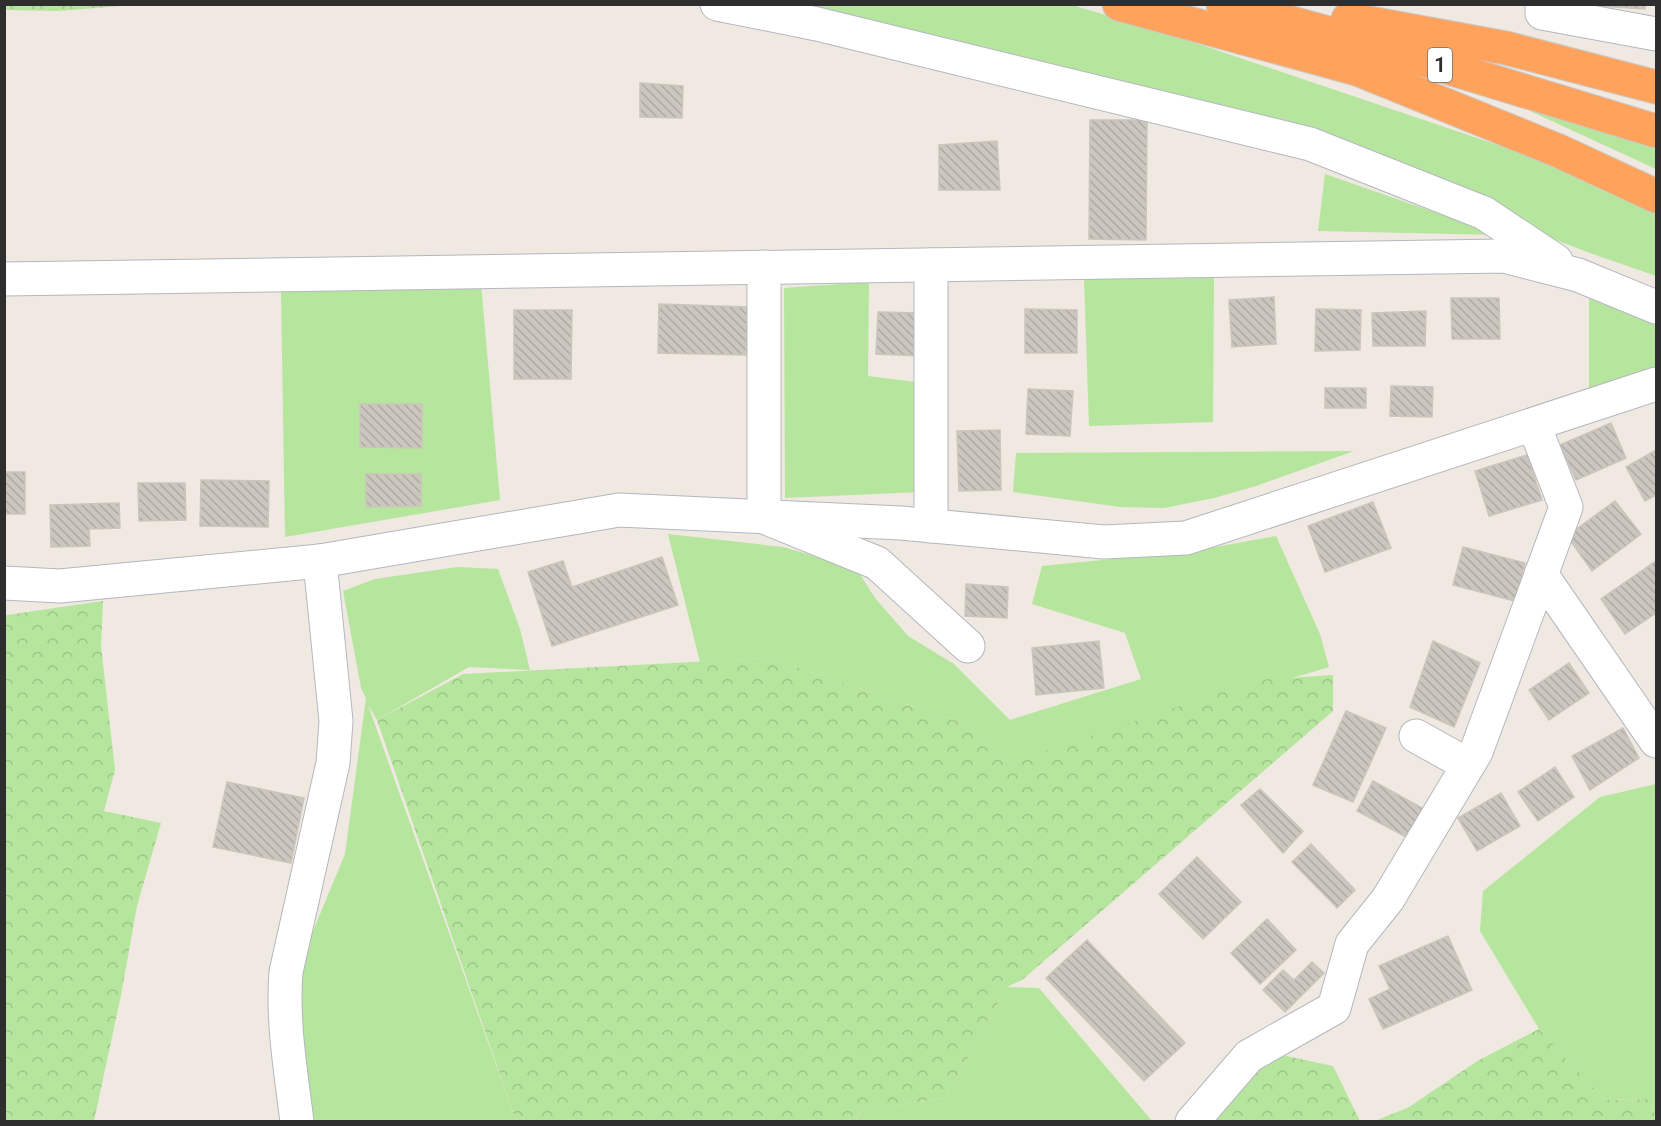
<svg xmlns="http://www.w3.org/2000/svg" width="1661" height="1126" viewBox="0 0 1661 1126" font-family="Roboto,sans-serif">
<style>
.green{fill:#b6e59e}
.forest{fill:url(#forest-crowns)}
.building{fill:url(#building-back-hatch);stroke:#cbc5ba;stroke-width:1.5}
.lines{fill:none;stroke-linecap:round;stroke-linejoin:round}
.street-casing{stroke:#b4b7c1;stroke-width:35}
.highway-casing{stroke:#c9c9c9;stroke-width:35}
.street{stroke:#fff;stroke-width:33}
.highway{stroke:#ffa35c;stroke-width:33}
.labels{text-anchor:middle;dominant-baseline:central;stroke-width:4.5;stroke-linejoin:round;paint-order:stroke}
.shield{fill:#fff;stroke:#6d6d6d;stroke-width:1.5}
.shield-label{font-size:20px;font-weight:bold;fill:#2e2e2e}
</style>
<defs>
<pattern id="forest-crowns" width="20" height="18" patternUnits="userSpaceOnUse" patternTransform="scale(1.5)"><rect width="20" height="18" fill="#b6e59e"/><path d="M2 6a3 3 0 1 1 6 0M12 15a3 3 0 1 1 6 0" fill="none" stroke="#9dc588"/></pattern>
<pattern id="building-back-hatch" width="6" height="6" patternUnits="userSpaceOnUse" patternTransform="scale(1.5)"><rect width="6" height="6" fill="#cbc7bf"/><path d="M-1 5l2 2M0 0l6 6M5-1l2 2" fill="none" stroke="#afaba4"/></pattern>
</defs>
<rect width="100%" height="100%" fill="#efe9e1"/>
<!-- green -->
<g class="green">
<path d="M 706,5 L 1072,5 L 1163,32 L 1572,170 L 1656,207 L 1656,276 L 1590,253 L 1180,96 Z"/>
<path d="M 1519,106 L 1656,149 L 1656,169 Z"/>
<path d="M 1325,174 L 1500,235 L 1318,231 Z"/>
<path d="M 1214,278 L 1213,422 L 1089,426 L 1084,279 Z"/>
<path d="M 1589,280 L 1656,307 L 1656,376 L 1589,406 Z"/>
<path d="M 869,282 L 868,376 L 923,383 L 920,492 L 785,498 L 784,288 Z"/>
<path d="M 481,284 L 500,500 L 285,537 L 281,290 Z"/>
<path d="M 1354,451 L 1256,486 L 1214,498 L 1164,508 L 1120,507 L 1013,492 L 1016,453 Z"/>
<path d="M 668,534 L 783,547 L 856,568 L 875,598 L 908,636 L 954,664 L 1010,720 L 1141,679 L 1125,633 L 1032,604 L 1042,566 L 1193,551 L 1276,536 L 1320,634 L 1329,667 L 1009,763 L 969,725 L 769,658 L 700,662 Z"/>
<path d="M 457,567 L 498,569 L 520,629 L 530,670 L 469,667 L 377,720 L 368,705 L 516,1121 L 314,1121 L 304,1072 L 296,972 L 345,854 L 366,698 L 361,688 L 343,591 L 375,579 Z"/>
<path d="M 1656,784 L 1656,1116 L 1648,1099 L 1605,1100 L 1539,1029 L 1480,931 L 1483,891 L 1600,797 Z"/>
<path d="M 1007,987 L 1039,988 L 1152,1121 L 856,1122 L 860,1111 L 945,1098 Z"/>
</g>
<!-- forest -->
<g class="forest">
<path d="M 5,4 L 134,4 L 134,5 L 58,11 L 5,10 Z"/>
<path d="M 103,601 L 101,646 L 115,770 L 104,811 L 161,823 L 137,906 L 121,995 L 94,1121 L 5,1121 L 5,617 L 7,615 Z"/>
<path d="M 769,658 L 969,725 L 1009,763 L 1258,680 L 1333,675 L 1333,711 L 1022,980 L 1007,987 L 945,1098 L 860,1111 L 856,1121 L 516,1121 L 377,720 L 463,674 Z"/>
<path d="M 1539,1029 L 1605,1100 L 1648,1099 L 1656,1116 L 1656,1121 L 1375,1121 L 1409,1107 L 1479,1060 Z"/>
<path d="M 1259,1050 L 1333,1066 L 1360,1121 L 1191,1122 Z"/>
</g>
<!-- building -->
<g class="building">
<path d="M 1600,4 L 1645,4 L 1645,9 L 1600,6 Z"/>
<path d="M 640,83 L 683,86 L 682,118 L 640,117 Z"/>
<path d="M 1090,120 L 1147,120 L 1146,240 L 1089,239 Z"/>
<path d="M 997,141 L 1000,190 L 939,190 L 939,145 Z"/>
<path d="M 1274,297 L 1276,344 L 1232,347 L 1229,300 Z"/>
<path d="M 1451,298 L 1499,298 L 1500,339 L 1452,339 Z"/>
<path d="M 659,304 L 747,307 L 746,355 L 658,353 Z"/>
<path d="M 1025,309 L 1077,310 L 1077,353 L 1025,353 Z"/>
<path d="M 1316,309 L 1361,310 L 1360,350 L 1315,351 Z"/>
<path d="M 514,310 L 572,310 L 571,379 L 514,379 Z"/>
<path d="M 1426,311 L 1425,346 L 1373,346 L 1372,313 Z"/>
<path d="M 878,312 L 922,313 L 921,356 L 876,354 Z"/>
<path d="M 1391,386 L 1433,387 L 1432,417 L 1390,416 Z"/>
<rect x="1325" y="388" width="41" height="20"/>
<path d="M 1028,389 L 1073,391 L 1070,436 L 1026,434 Z"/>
<path d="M 360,404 L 422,404 L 422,448 L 360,447 Z"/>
<path d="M 1611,423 L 1626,458 L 1576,480 L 1560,445 Z"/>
<path d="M 1000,430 L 1001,490 L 959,491 L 957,431 Z"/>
<path d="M 1656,450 L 1656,495 L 1645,501 L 1626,467 Z"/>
<path d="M 1527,455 L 1542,500 L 1489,516 L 1475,471 Z"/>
<rect x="4" y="472" width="21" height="42"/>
<path d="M 366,474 L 421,474 L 421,506 L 366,507 Z"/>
<path d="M 201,480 L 269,481 L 268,527 L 200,526 Z"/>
<path d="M 138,483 L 185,483 L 186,520 L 139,521 Z"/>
<path d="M 1615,501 L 1641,534 L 1592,571 L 1567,536 Z"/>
<path d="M 1373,502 L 1391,548 L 1325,572 L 1308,526 Z"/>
<path d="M 119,503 L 120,528 L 89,529 L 90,546 L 51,547 L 50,505 Z"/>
<path d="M 1463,547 L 1525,563 L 1515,601 L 1453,585 Z"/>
<path d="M 662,557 L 678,605 L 552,646 L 528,572 L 563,561 L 572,587 Z"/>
<path d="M 1656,561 L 1656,613 L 1625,634 L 1601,599 Z"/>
<path d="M 966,584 L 1008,587 L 1007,618 L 965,616 Z"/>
<path d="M 1099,641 L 1104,688 L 1036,695 L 1032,648 Z"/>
<path d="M 1433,641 L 1480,663 L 1454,727 L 1410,707 Z"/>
<path d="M 1569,663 L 1589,693 L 1549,720 L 1529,690 Z"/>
<path d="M 1346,711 L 1386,728 L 1353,802 L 1313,785 Z"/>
<path d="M 1623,728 L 1639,758 L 1590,790 L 1572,756 Z"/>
<path d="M 1555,767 L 1574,797 L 1538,821 L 1518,792 Z"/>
<path d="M 1373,781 L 1424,809 L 1408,838 L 1357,811 Z"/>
<path d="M 227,782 L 304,798 L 291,863 L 213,847 Z"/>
<path d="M 1260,789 L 1303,831 L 1283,853 L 1241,805 Z"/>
<path d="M 1501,793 L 1520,826 L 1477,851 L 1458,818 Z"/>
<path d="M 1311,844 L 1355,890 L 1337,908 L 1292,862 Z"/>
<path d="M 1197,857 L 1241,902 L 1203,939 L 1159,894 Z"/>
<path d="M 1267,919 L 1296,950 L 1260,984 L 1231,953 Z"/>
<path d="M 1448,936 L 1472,990 L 1383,1029 L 1369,999 L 1390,989 L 1379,966 Z"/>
<path d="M 1087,940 L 1185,1043 L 1144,1081 L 1046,978 Z"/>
<path d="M 1312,962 L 1324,973 L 1285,1012 L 1263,990 L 1283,970 L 1294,980 Z"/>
</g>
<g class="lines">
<defs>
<g id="street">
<path d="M 717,4 L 817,24 L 1310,144 L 1484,213 L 1556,261"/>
<path d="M 1542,4 L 1542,13 L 1656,34"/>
<path d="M 764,267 L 764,517 L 877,563 L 968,646"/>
<path d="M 4,279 L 1504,256 L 1578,275 L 1656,307"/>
<path d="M 931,526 L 931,265"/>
<path d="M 1541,574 L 1656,741"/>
<path d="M 4,583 L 60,586 L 320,561 L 619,510 L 901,523 L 1104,542 L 1186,538 L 1656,384"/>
<path d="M 1416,736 L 1468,765"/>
<path d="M 297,1122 C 291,1072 282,1022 286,972 L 333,763 L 336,721 L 320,561"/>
<path d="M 1192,1122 L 1249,1056 L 1334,1008 L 1352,944 L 1388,899 L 1476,752 L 1566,507 L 1534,425"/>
</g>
<g id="highway">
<path d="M 1119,4 L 1357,69 L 1559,151 L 1656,196"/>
<path d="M 1223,4 L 1390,50 L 1656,131"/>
<path d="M 1348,19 L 1506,48 L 1656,87"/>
</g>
</defs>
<!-- street casing -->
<use href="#street" class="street-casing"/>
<!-- highway casing -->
<use href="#highway" class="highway-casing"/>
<!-- street -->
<use href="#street" class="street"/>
<!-- highway -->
<use href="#highway" class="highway"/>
</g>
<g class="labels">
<!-- shield labels -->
<rect class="shield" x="1428" y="48" width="24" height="34" rx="4.5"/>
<g class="shield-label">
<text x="1440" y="65">1</text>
</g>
</g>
<!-- border -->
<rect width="1661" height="1126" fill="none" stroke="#2e2e2e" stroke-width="12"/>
</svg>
